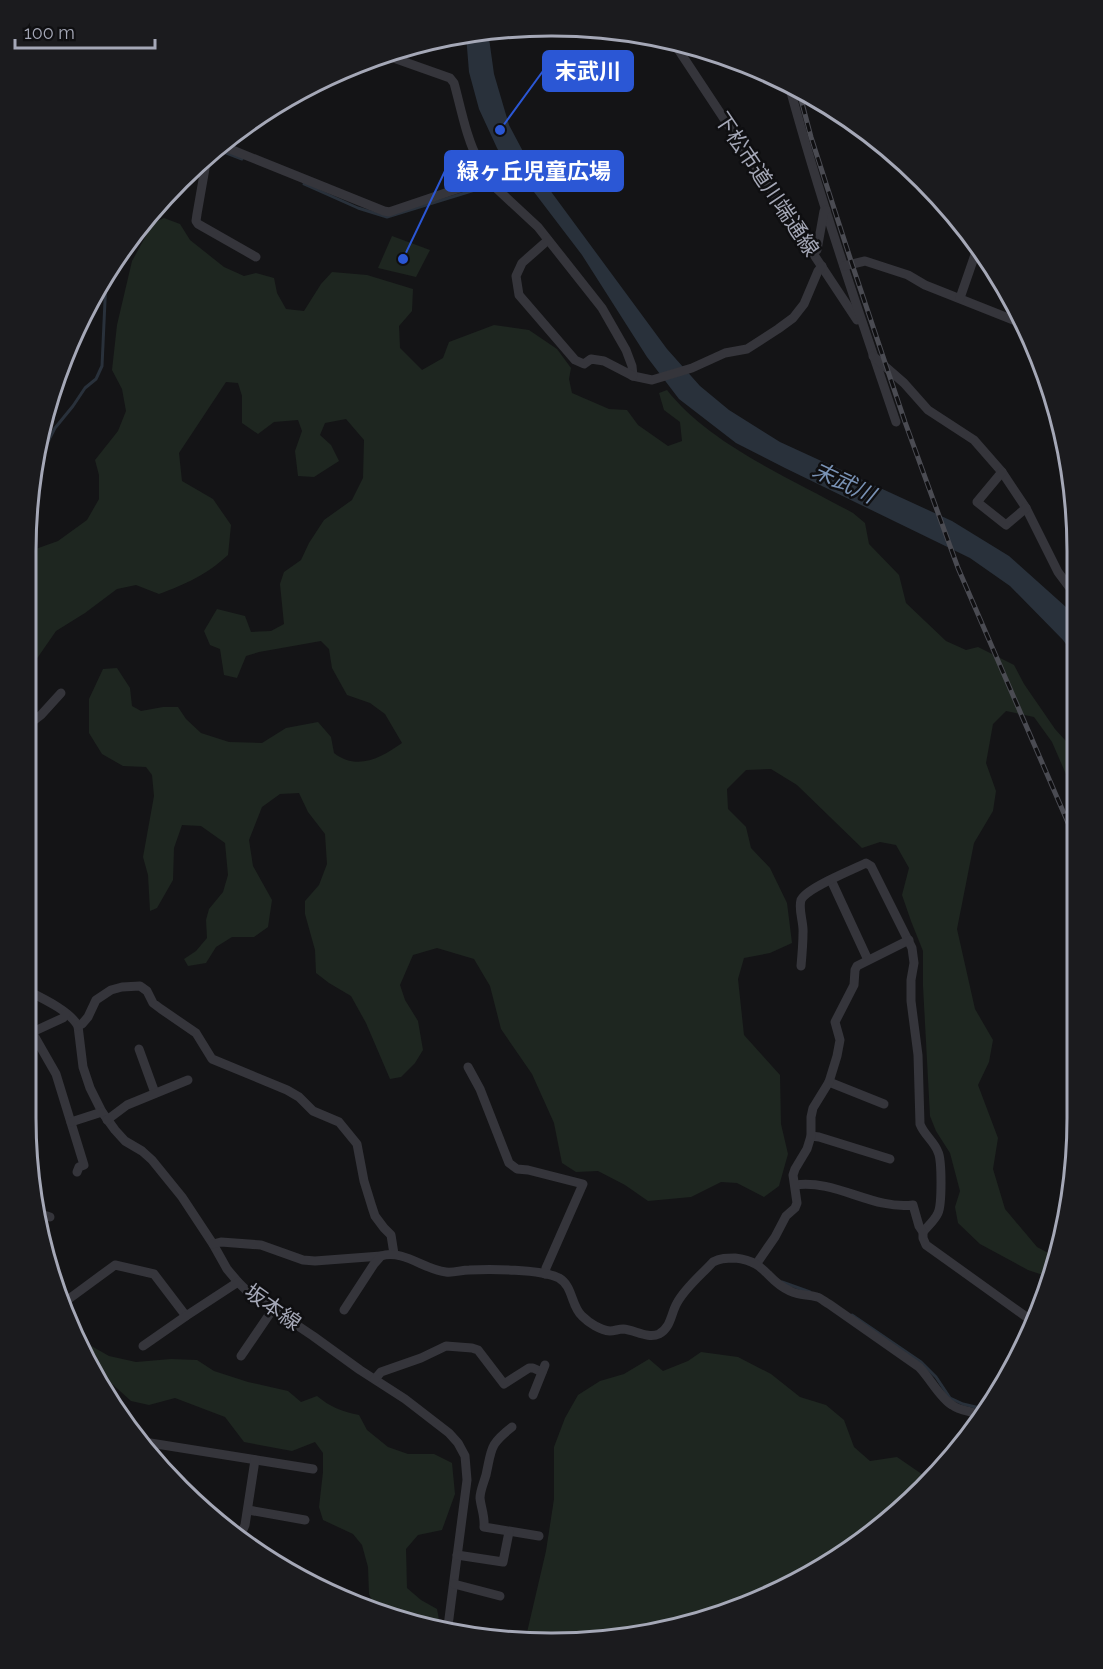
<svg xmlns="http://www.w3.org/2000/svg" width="1103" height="1669" viewBox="0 0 1103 1669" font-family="Raleway,'Noto Sans JP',sans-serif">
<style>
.green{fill:#1e2620}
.water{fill:#29313b}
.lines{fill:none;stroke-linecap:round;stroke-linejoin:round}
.stream{stroke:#29313b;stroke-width:3}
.street{stroke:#35353b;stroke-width:9}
.rail-casing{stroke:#4a4b52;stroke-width:5}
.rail{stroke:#0f0f11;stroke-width:3;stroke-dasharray:9;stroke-linecap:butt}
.labels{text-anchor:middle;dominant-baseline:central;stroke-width:5;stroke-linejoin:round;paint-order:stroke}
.street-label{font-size:21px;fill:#a5a8b7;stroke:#0f0f11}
.water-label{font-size:22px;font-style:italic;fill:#7992b5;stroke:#0f0f11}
.rim{fill:none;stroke:#a5a8b7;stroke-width:3}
.leader{fill:none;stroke:#2b57d5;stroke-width:2}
.callout-dot{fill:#2b57d5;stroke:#0f0f11;stroke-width:2}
.callout{fill:#2b57d5;stroke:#2b57d5;stroke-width:2}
.callout-label{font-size:22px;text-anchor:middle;font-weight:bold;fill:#fff}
</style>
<rect width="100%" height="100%" fill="#141416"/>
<!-- green -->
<g class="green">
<path d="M 164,218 L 180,224 L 190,240 L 224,267 L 244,276 L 256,273 L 274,278 L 277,293 L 286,309 L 304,311 L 321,284 L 332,272 L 367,275 L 413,289 L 412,311 L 399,326 L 400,348 L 422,370 L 443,358 L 449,342 L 494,325 L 529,330 L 557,349 L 571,368 L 569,379 L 572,393 L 609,409 L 627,410 L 638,425 L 668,446 L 682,441 L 680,422 L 664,410 L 659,393 L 667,390 C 710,445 792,479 853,513 L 865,523 L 869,544 L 899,575 L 906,603 L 946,641 L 966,650 L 978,647 L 1014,665 L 1024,684 L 1055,729 L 1075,751 L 1075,795 L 1052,742 L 1034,717 L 1006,711 L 993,724 L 986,763 L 996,791 L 993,811 L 974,843 L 957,929 L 975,1009 L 993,1040 L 989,1062 L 978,1085 L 998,1138 L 993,1169 L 1005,1209 L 1037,1247 L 1052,1255 L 1046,1276 L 1028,1270 L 980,1244 L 958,1223 L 955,1207 L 960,1191 L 950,1153 L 936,1131 L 930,1116 L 923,986 L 923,951 L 911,921 L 902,895 L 909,868 L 896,845 L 880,842 L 862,848 L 797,785 L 771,769 L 746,770 L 727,789 L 728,809 L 746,827 L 751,848 L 770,868 L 787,903 L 792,943 L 770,953 L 744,958 L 738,979 L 744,1035 L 780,1075 L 781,1124 L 788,1154 L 779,1186 L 764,1197 L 737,1183 L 721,1182 L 691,1197 L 648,1201 L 625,1185 L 598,1171 L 576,1172 L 562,1163 L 554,1123 L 532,1074 L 501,1029 L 490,986 L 474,959 L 437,948 L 413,955 L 400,985 L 405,1000 L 418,1021 L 423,1050 L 415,1063 L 401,1077 L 390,1079 L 366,1023 L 351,996 L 329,983 L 316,973 L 315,950 L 305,914 L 305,901 L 319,885 L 327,864 L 325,834 L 308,812 L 299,793 L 280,794 L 262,807 L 249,840 L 253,866 L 272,900 L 268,927 L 254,937 L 232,937 L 216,947 L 206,963 L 188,966 L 184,959 L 196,951 L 207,938 L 206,920 L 209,909 L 223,892 L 228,875 L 225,843 L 201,826 L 182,825 L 174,848 L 173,880 L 157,908 L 150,911 L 148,875 L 143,857 L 154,796 L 152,775 L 146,767 L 123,766 L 102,754 L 89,733 L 89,699 L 103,669 L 117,668 L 130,688 L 132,706 L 141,711 L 163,707 L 178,707 L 186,719 L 201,733 L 229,742 L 262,743 L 286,728 L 318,722 L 331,737 L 334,753 C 357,771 381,758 402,743 L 385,714 L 370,703 L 347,695 L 332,668 L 329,649 L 321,641 L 259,652 L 246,656 L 237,678 L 224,675 L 220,649 L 210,645 L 204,631 L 217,609 L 245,616 L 251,632 L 271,631 L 284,624 L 280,584 L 284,572 L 301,560 L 309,543 L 324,520 L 352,500 L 363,478 L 364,440 L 346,419 L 325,423 L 320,435 L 331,445 L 339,461 L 314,477 L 298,476 L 295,451 L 302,431 L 298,420 L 274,422 L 258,434 L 242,423 L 242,396 L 238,383 L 226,382 L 179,453 L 182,481 L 213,499 L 231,525 L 228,555 C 206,575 186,584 159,594 L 136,585 L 117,589 L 85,613 L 56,631 L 29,670 L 30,551 L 58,541 L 87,520 L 99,499 L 99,475 L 95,460 L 118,431 L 126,411 L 122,389 L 112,370 L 117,325 L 132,261 L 153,223 Z"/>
<path d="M 392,236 L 430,250 L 416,277 L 378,268 Z"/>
<path d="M 79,1339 L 109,1356 L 136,1362 L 171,1359 L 197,1360 L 214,1371 L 248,1382 L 288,1391 L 301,1402 L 317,1396 C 330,1407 343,1412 359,1415 L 367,1430 L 388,1447 L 408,1454 L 434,1454 L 452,1463 L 455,1494 L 442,1530 L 418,1535 L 406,1549 L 407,1588 L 421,1600 L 437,1609 L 440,1625 L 405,1616 L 388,1608 L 382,1611 L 376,1609 L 369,1594 L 368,1567 L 362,1545 L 353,1534 L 323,1520 L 319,1507 L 323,1472 L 323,1453 L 315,1442 L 292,1451 L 244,1442 L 225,1417 L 175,1398 L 149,1405 L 131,1401 L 99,1372 L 94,1369 Z"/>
<path d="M 701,1352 L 738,1357 L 771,1374 L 800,1397 L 826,1405 L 844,1420 L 854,1447 L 870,1461 L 897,1457 L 929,1479 L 815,1573 L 687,1626 L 525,1641 L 546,1551 L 554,1499 L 554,1447 L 565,1418 L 578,1395 L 600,1381 L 624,1374 L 649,1359 L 663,1371 L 688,1361 Z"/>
</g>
<!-- water -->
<path class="water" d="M 488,31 L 494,74 L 509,125 L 527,159 L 667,349 L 700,386 L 729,410 L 780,442 L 952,521 L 1009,556 L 1076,616 L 1076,658 L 1063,640 L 1010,586 L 970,558 L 785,468 L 736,443 L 679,399 L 647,357 L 582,255 L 534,192 L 508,168 L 497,148 L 479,109 L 469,72 L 466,35 Z"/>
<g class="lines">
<!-- stream -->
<g class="stream">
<path d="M 216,149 L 242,159"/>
<path d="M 494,179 L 511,167"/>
<path d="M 304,184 L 358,208 L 387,217 L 478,189"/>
<path d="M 128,246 L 139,241 L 151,212"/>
<path d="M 37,459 L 42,453 L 55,428 L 73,406 L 85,388 L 96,379 L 102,366 L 106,279"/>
<path d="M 782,1282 L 810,1292"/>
<path d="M 852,1315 L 921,1362 L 936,1377 L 950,1398 L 963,1404 L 984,1409"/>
</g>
<!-- street -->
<g class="street">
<path d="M 674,43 L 857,320"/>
<path d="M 385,55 L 450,78 L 454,83 C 460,104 467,142 479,161 C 485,171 496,175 496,188"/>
<path d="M 789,85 C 820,199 858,310 896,422"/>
<path d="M 220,145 L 384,211 L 389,212 L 463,187 L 482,184 L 496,188 L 538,227 L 602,308 L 626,350 L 632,366 L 633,376 L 652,380 L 692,368 L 725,353 L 747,349 L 778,329 L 793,318 L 804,304 L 818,271 L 822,266"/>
<path d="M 207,157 L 197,214 L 196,221 L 198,224 L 256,257"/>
<path d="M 548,240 L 522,263 L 516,276 L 519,295 L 575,360 L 584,364 L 591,359 L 604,361 L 633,376"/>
<path d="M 813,253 L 817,250 L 824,211 L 826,210"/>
<path d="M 844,266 L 865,261 L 908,275 L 925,285 L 1026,325"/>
<path d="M 960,298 L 978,246"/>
<path d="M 873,356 L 904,383 L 928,410 L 974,440 L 1002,472 L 1026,508 L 1058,572 L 1076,596"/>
<path d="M 1002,472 L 977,502 L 1006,525 L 1026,508"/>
<path d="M 28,725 L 41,715 L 61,693"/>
<path d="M 831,880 L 868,960"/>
<path d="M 801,966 C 802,955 803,944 803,933 C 804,923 798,910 801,900 C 806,888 852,870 866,863 L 871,866 L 912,948 L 914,963 L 911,980 L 911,1001 L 918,1055 L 920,1124 C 924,1135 934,1141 938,1152 C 942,1160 942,1205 938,1213 C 935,1220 928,1226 923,1232"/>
<path d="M 26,990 C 42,998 70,1011 78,1026 L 83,1067 L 90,1088 L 102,1112 L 115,1130 L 125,1141 L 142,1151 L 152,1160 L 182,1197 L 213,1244 L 227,1269 L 238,1282 L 249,1293 L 313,1336 L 360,1370 L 405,1399 L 449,1433 L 458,1443 L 465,1456 L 467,1480 L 448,1626"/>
<path d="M 78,1026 L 82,1024 L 88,1017 L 96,1000 L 111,990 L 122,987 L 140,986 L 147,991 L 153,1003 L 161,1009 L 196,1033 L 212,1059 L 287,1090 L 299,1097 L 313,1111 L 339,1122 L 357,1144 L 364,1181 L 372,1207 L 375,1216 L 384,1228 L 391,1235 L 394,1254"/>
<path d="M 32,1032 L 56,1074 L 84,1165 L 79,1167 L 77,1172"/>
<path d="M 26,1035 L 63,1018 L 66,1014"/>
<path d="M 139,1049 L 155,1093"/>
<path d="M 468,1067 L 480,1089 L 509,1163 L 517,1169 L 528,1170 L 583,1184 L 546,1268 L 545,1274"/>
<path d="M 829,1082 L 884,1104"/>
<path d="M 107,1120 L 127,1105 L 188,1080"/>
<path d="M 71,1122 L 102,1112"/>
<path d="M 811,1136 L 819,1137 L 890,1159"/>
<path d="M 1071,1162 L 1073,1159"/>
<path d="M 795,1185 C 836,1179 872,1210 913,1205 L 919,1226 L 923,1232 L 923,1238 L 926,1245 L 1032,1321"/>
<path d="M 41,1214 L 50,1217"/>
<path d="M 213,1244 L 221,1242 L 261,1245 L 303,1260 L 315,1261 L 381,1256"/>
<path d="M 757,1263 L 775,1237 L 786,1216 L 795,1208 L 797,1203 L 793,1175 L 795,1169 L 807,1149 L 811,1136 L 811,1117 L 813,1108 L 829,1082 L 837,1056 L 840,1040 L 835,1022 L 854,985 L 855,970 L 857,966 L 909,940"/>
<path d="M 62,1304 L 115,1265 L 154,1274 L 186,1316"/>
<path d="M 344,1310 L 374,1264 L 381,1256 C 403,1249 425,1270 446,1272 C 454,1273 461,1270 469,1270 C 490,1269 541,1269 559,1278 C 573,1286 571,1306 582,1316 C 589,1323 600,1330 610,1331 C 614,1331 619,1329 623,1329 C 635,1330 648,1339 659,1334 C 671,1328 671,1313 677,1303 C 685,1288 701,1275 713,1262 C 720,1258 727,1258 735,1258 C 767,1261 766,1281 790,1291 C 800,1296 807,1294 817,1297 C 821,1298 825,1302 829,1304 L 919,1367 C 930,1378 940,1398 952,1405 C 960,1411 971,1411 980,1415"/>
<path d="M 143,1346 L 186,1316 L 238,1282"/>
<path d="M 1019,1351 L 1021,1353"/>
<path d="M 241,1356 L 273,1309"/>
<path d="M 375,1379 L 381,1372 L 421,1358 L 446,1346 L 472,1348 L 478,1350 L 504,1384 L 529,1368 L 533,1368 L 542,1372"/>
<path d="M 533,1395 L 545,1365"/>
<path d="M 512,1427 C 489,1445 492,1448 486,1475 C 484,1482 480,1491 480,1498 C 481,1508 485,1516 484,1527 L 539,1536"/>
<path d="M 144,1442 L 313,1469"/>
<path d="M 248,1510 L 305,1520"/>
<path d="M 239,1539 L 245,1525 L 255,1460"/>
<path d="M 457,1555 L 503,1562 L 509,1532"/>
<path d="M 454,1584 L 500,1596"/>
</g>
<defs>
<path id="rail" d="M 798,88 L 811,137 L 852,264 L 905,422 L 958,568 L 1075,839"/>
</defs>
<!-- rail casing -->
<use href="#rail" class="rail-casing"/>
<!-- rail -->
<use href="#rail" class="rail"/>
</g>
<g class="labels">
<!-- street labels -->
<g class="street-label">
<text transform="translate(767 184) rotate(56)">下松市道川端通線</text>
<text transform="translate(273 1307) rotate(35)">坂本線</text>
</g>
<!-- water labels -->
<g class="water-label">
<text transform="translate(844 482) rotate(25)">末武川</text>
</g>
</g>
<!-- crop -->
<path d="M0 0H1103V1669H0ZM551 36H552A515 515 0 0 1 1067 551V1118A515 515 0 0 1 552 1633H551A515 515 0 0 1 36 1118V551A515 515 0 0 1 551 36Z" fill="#1b1b1e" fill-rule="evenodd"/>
<path class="rim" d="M551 36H552A515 515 0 0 1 1067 551V1118A515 515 0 0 1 552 1633H551A515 515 0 0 1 36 1118V551A515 515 0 0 1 551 36Z"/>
<!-- callouts -->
<path class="leader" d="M500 130L543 71M403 259L445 171"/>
<g class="callout-dot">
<circle cx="500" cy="130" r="6"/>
<circle cx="403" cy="259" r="6"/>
</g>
<g class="callout">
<rect x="543" y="51" width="90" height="40" rx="6"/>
<rect x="445" y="151" width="178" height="40" rx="6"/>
</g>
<g class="callout-label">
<text x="588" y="79">末武川</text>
<text x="534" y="179">緑ヶ丘児童広場</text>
</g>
<!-- scale -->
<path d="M15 39v9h140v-9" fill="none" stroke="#a5a8b7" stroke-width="3"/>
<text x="24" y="39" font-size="18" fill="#a5a8b7" stroke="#0f0f11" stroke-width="4.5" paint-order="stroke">100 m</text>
</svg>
